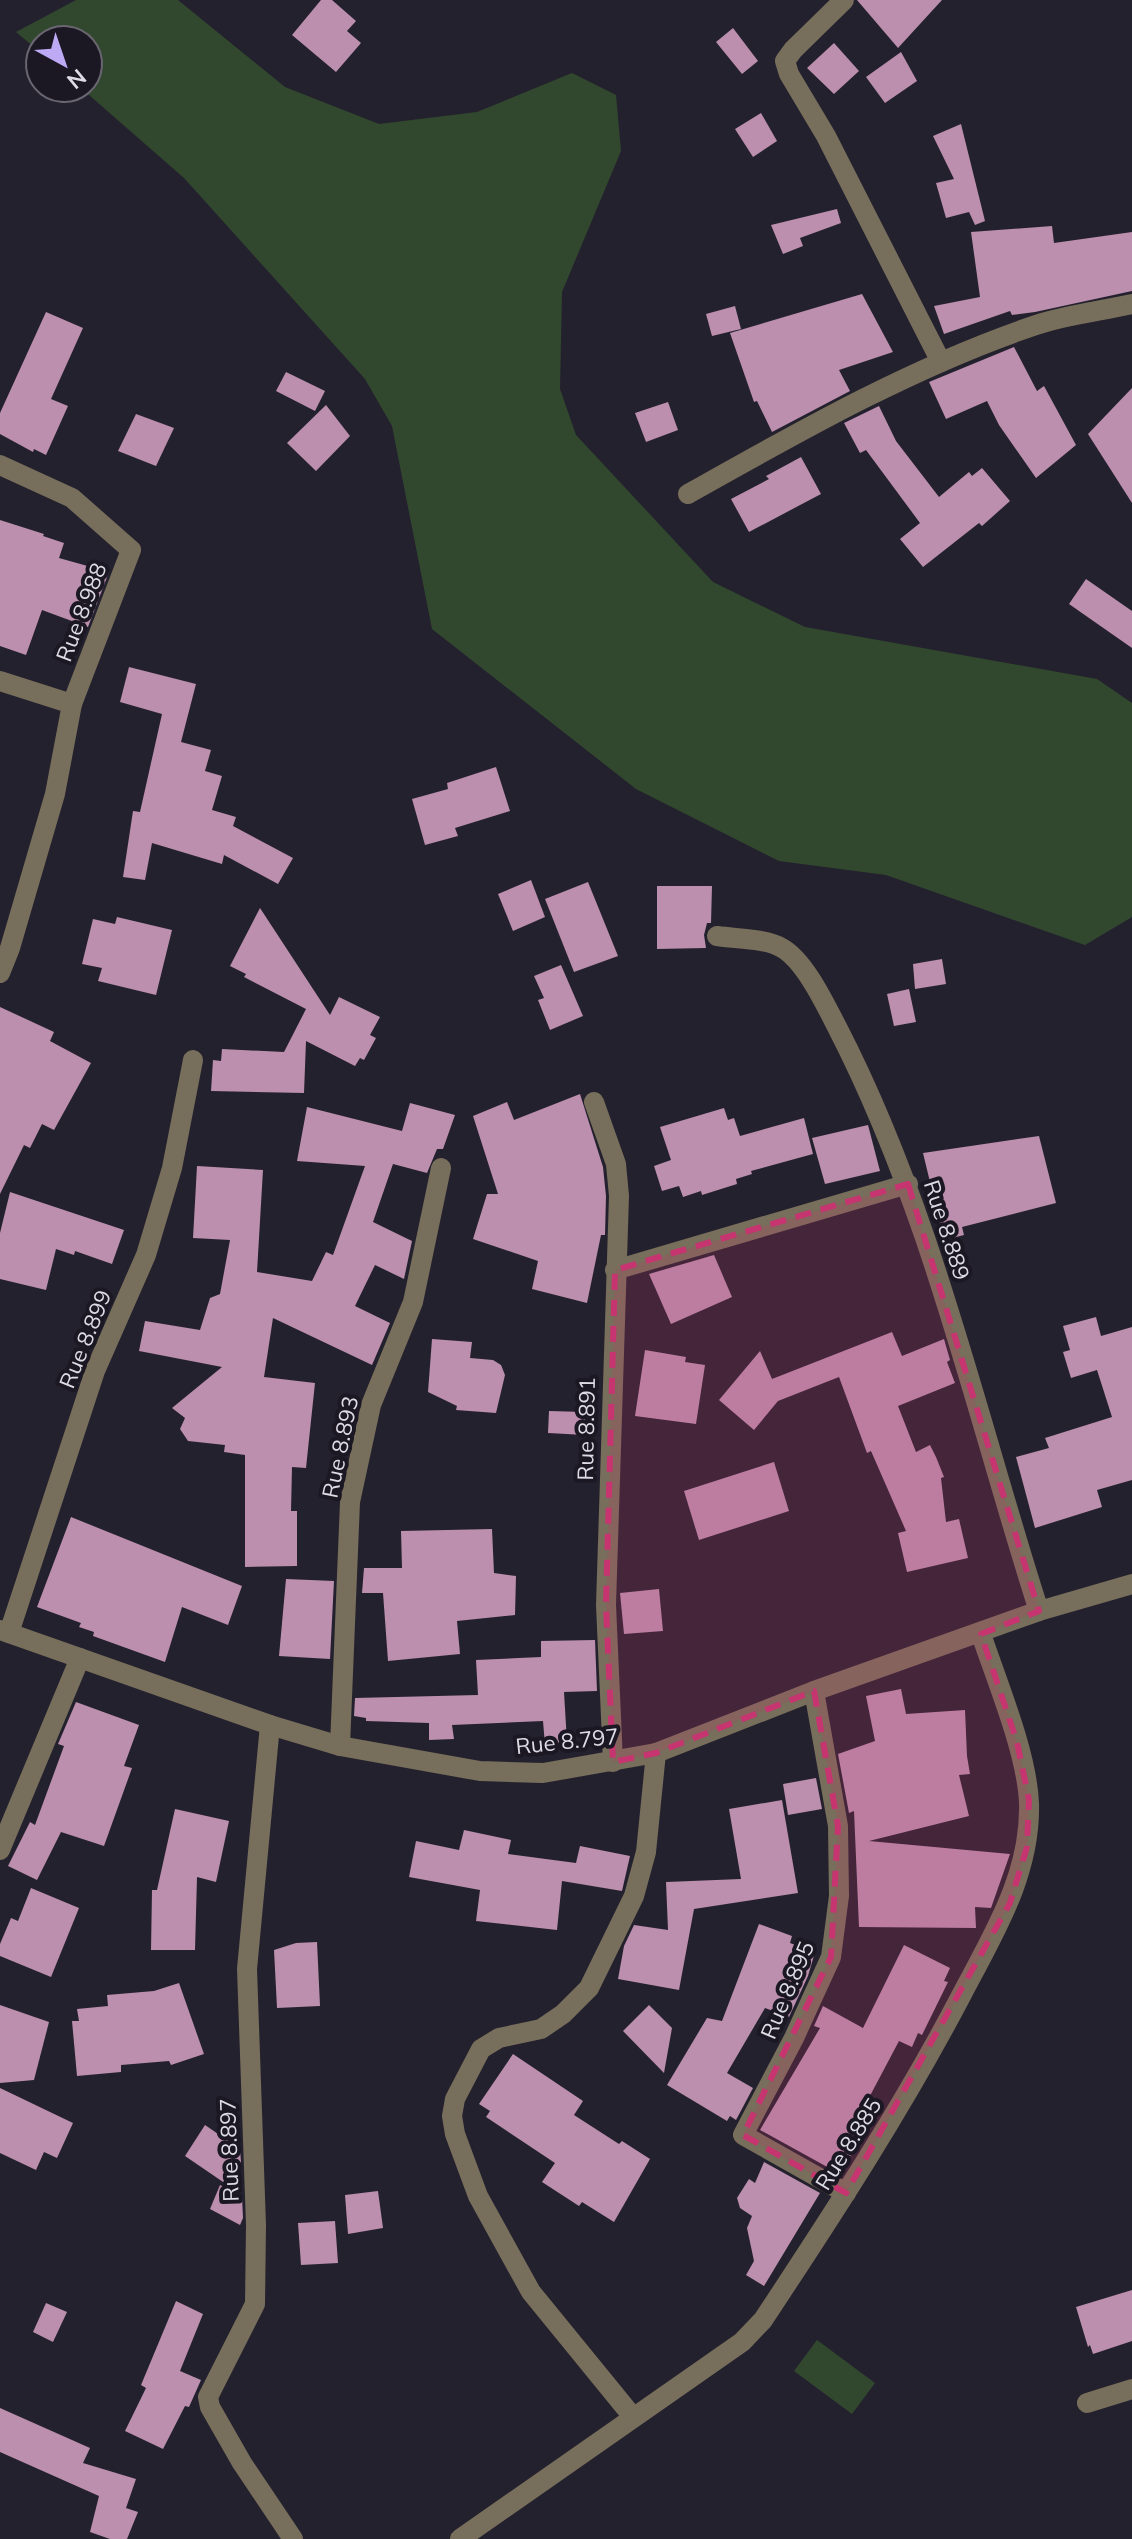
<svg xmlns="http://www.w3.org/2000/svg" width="1132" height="2539" viewBox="0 0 1132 2539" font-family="Mulish,sans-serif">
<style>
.green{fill:#31482e}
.building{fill:#bb8fad}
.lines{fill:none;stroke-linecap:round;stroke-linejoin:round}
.minor{stroke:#776e5b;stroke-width:20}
.marked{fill:#c63570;fill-opacity:0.2;stroke:#c63570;stroke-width:6;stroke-dasharray:16 10;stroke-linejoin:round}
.labels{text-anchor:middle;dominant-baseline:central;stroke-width:8;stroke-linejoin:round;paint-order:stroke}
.street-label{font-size:22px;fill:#dddbe4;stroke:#1b1824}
</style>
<rect width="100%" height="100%" fill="#24212e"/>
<!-- green -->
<g class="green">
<path d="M 76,0 L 178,0 L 285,87 L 379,124 L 477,112 L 572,73 L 616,95 L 621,151 L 562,292 L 560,389 L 576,435 L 713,582 L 805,627 L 1097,679 L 1132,703 L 1132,917 L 1085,945 L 886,875 L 779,861 L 636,789 L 432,629 L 392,426 L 365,379 L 184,178 L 81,88 L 88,88 L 88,40 L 40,40 L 40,52 L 16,32 Z"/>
<path d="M 817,2340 L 875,2383 L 852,2414 L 794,2371 Z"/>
</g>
<!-- building -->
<g class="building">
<path d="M 321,0 L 332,0 L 356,21 L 347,31 L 361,43 L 336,72 L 292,35 Z"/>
<path d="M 857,0 L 942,0 L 898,48 Z"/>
<path d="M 733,28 L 758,61 L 742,74 L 716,42 Z"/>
<path d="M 834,43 L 859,71 L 834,94 L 807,68 Z"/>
<path d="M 901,52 L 917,81 L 885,103 L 866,77 Z"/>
<path d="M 761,113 L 777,141 L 753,157 L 735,129 Z"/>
<path d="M 961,124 L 985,221 L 975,225 L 969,212 L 946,218 L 936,183 L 954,179 L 933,136 Z"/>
<path d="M 837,209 L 841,223 L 800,238 L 803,246 L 783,254 L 771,225 Z"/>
<path d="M 1052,226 L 1054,243 L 1132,232 L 1132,291 L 1035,312 L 1012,315 L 1010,311 L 944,334 L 934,306 L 980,297 L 971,232 Z"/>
<path d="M 862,294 L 893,352 L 839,370 L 850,391 L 772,432 L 757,401 L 754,402 L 730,333 Z"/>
<path d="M 735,306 L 741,329 L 712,336 L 706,314 Z"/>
<path d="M 46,312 L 83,328 L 51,399 L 68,406 L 46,455 L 34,449 L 33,452 L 0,434 L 0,413 Z"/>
<path d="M 1014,347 L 1037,391 L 1044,386 L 1076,445 L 1036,478 L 999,425 L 987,401 L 946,419 L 929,382 Z"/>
<path d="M 286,372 L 325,391 L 315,411 L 276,391 Z"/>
<path d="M 1132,388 L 1132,503 L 1088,434 Z"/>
<path d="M 668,402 L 678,430 L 646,442 L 635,413 Z"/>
<path d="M 326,405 L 350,436 L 316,471 L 287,443 Z"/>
<path d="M 879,406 L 896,441 L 939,497 L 969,472 L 972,476 L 982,468 L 1010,501 L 982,526 L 979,523 L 923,567 L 900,539 L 920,523 L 866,450 L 860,453 L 844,423 Z"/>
<path d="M 136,414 L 174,428 L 156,466 L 118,451 Z"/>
<path d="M 801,457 L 821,494 L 749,532 L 731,499 L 769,479 L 766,476 Z"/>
<path d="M 0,520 L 44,534 L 43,536 L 64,543 L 59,558 L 109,572 L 88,627 L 42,610 L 26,655 L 0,646 Z"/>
<path d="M 1086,579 L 1132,611 L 1132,648 L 1069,604 Z"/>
<path d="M 129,667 L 196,684 L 181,742 L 211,750 L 205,771 L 222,776 L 212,810 L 236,817 L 233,826 L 293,858 L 278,884 L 224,855 L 222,864 L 152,843 L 145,880 L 123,877 L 133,811 L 140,812 L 162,714 L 120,702 Z"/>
<path d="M 496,767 L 510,811 L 455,828 L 458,836 L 425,845 L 412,799 L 448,789 L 447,783 Z"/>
<path d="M 531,880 L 545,917 L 513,931 L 498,894 Z"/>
<path d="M 588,882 L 618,956 L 574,972 L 545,899 Z"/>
<path d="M 657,886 L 712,886 L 711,923 L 707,923 L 704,935 L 706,948 L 657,949 Z"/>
<path d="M 260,908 L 330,1015 L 339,997 L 380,1017 L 370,1035 L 376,1038 L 364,1060 L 360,1058 L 355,1066 L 306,1041 L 304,1093 L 211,1091 L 213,1060 L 221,1061 L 222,1049 L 284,1052 L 306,1009 L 244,977 L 246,974 L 230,966 Z"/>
<path d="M 117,917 L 172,930 L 156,995 L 98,981 L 102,968 L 82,964 L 93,919 L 115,924 Z"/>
<path d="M 942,959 L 946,984 L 915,989 L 913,964 Z"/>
<path d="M 561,965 L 583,1016 L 550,1030 L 538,1000 L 544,998 L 534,976 Z"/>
<path d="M 909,989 L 916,1022 L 894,1026 L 887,994 Z"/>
<path d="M 0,1007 L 54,1032 L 50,1041 L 91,1063 L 54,1130 L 42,1124 L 30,1148 L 24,1145 L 0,1194 Z"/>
<path d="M 580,1094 L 603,1167 L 606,1196 L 605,1235 L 601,1235 L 587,1303 L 532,1289 L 538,1261 L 473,1239 L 487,1194 L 498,1194 L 473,1116 L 507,1102 L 514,1120 Z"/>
<path d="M 410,1103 L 455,1115 L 443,1149 L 437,1149 L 427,1173 L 393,1164 L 373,1222 L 412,1241 L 404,1279 L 375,1265 L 355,1306 L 390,1323 L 372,1365 L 273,1318 L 264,1377 L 315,1383 L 306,1468 L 292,1467 L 291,1511 L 297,1511 L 297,1566 L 245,1567 L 245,1455 L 224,1452 L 225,1445 L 188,1441 L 180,1429 L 185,1418 L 172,1408 L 222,1367 L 139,1351 L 145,1321 L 200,1330 L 210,1298 L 220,1294 L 230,1240 L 193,1238 L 197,1166 L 263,1170 L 257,1272 L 312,1281 L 326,1252 L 333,1255 L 365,1166 L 297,1161 L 307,1107 L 402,1131 Z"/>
<path d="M 724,1108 L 728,1120 L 734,1118 L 740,1136 L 804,1118 L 813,1154 L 751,1171 L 752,1174 L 736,1179 L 737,1184 L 702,1195 L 701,1191 L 683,1197 L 679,1186 L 662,1191 L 654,1166 L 671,1160 L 660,1127 Z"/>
<path d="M 868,1125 L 880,1171 L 825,1184 L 812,1138 Z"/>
<path d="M 1039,1136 L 1056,1203 L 962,1227 L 964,1235 L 944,1240 L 923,1153 Z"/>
<path d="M 10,1192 L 124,1230 L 112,1264 L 75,1251 L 74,1255 L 56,1249 L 46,1290 L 0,1279 L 0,1233 Z"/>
<path d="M 714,1255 L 732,1297 L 671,1324 L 649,1274 Z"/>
<path d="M 1096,1317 L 1101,1336 L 1132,1327 L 1132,1480 L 1097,1490 L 1102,1507 L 1035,1528 L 1016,1457 L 1049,1448 L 1045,1438 L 1112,1417 L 1097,1370 L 1071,1378 L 1063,1352 L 1070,1350 L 1063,1326 Z"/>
<path d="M 892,1332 L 902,1356 L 944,1339 L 950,1360 L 947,1362 L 955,1383 L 898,1406 L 916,1452 L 930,1445 L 936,1457 L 944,1477 L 941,1478 L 946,1522 L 959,1519 L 968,1558 L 907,1572 L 898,1533 L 906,1531 L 871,1451 L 867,1453 L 839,1377 L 778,1401 L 754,1430 L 719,1400 L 760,1351 L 772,1379 Z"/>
<path d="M 432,1339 L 472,1342 L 470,1358 L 493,1360 L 501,1365 L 505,1375 L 496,1413 L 456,1410 L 457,1406 L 428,1392 Z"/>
<path d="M 645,1350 L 686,1357 L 685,1362 L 705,1365 L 696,1424 L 635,1416 Z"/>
<path d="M 549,1411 L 585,1412 L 585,1435 L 548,1433 Z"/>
<path d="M 774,1462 L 789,1511 L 699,1540 L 684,1491 Z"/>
<path d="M 71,1517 L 242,1586 L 228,1625 L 182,1607 L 165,1662 L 93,1636 L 94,1632 L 79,1627 L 81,1623 L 37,1607 Z"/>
<path d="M 492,1529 L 494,1573 L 516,1576 L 515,1615 L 457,1621 L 460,1654 L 388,1661 L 383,1593 L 362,1593 L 364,1568 L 402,1568 L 401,1531 Z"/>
<path d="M 286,1579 L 334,1581 L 330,1659 L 279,1656 Z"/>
<path d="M 659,1589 L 663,1631 L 624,1634 L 620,1593 Z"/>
<path d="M 595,1640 L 597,1691 L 564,1692 L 567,1742 L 545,1745 L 543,1721 L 452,1725 L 454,1739 L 429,1740 L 429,1723 L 366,1721 L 366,1718 L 354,1716 L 355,1698 L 478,1695 L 476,1660 L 541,1657 L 541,1641 Z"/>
<path d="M 901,1689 L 906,1714 L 965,1710 L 967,1756 L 970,1774 L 959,1775 L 969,1816 L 869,1841 L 1010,1854 L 991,1908 L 975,1907 L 976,1928 L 859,1927 L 854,1811 L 849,1813 L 838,1754 L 875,1741 L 866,1696 Z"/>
<path d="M 76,1702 L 139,1725 L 124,1766 L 132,1768 L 104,1846 L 61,1832 L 37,1880 L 8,1866 L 30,1822 L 35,1825 L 64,1746 L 58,1744 Z"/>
<path d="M 816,1778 L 822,1809 L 788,1815 L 783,1784 Z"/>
<path d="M 782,1800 L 798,1893 L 694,1909 L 679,1990 L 618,1979 L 624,1946 L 634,1925 L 668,1930 L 666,1882 L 741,1879 L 729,1809 Z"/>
<path d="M 175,1809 L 229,1821 L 216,1882 L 197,1877 L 195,1950 L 151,1950 L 152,1890 L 157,1890 Z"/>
<path d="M 464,1830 L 511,1840 L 508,1854 L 576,1863 L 580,1846 L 630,1856 L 622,1891 L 562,1881 L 557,1930 L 476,1921 L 480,1890 L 409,1877 L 416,1841 L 459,1850 Z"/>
<path d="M 31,1888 L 79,1908 L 51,1977 L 0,1956 L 0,1944 L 11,1918 L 18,1921 Z"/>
<path d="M 759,1924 L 792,1936 L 790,1943 L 815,1952 L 808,1976 L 789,2017 L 765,2008 L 727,2073 L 753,2088 L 736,2120 L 730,2116 L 727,2121 L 667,2085 L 707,2018 L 722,2021 Z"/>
<path d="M 317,1942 L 320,2006 L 277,2008 L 274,1950 L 296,1943 Z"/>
<path d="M 904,1945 L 950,1968 L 944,1981 L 948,1982 L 922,2035 L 918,2033 L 912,2047 L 899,2041 L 845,2143 L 855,2148 L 840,2174 L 760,2130 L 820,2028 L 814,2026 L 823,2006 L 863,2028 Z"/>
<path d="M 179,1983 L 204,2054 L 171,2065 L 169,2061 L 121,2065 L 121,2072 L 77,2076 L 72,2021 L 79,2021 L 77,2009 L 108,2006 L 107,1995 L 154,1991 Z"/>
<path d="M 0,2005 L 49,2022 L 34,2080 L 0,2083 Z"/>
<path d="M 649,2005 L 672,2028 L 664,2073 L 623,2031 Z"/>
<path d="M 513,2054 L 583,2101 L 574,2115 L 619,2144 L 622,2141 L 650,2159 L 614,2222 L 582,2202 L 579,2206 L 542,2182 L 555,2163 L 486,2117 L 490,2111 L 479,2104 Z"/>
<path d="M 0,2088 L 73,2123 L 57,2158 L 44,2152 L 36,2170 L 0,2153 Z"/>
<path d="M 205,2125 L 240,2149 L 241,2162 L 226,2184 L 185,2156 Z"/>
<path d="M 764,2162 L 820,2193 L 764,2286 L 746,2275 L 754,2261 L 747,2228 L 752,2216 L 740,2208 L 737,2198 L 749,2179 L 755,2183 Z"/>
<path d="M 220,2185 L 242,2197 L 243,2218 L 240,2225 L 210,2209 Z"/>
<path d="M 378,2191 L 383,2228 L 348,2234 L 345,2195 Z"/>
<path d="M 335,2221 L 338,2263 L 301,2265 L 298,2223 Z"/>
<path d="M 1132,2290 L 1132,2341 L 1093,2354 L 1090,2345 L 1088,2347 L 1076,2307 Z"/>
<path d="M 176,2301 L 203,2314 L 180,2371 L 201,2380 L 189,2407 L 185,2406 L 163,2449 L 125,2431 L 146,2388 L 141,2385 Z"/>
<path d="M 46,2303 L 67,2312 L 53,2342 L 33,2332 Z"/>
<path d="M 0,2408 L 90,2448 L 83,2463 L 136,2479 L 126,2508 L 138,2512 L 127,2539 L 110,2539 L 90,2532 L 99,2496 L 0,2452 Z"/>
</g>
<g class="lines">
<!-- minor -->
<g class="minor">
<path d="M 844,0 L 793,50 L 785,61 L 789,74 L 826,136 L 941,362"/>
<path d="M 0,465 L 72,498 L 131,550 L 72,704"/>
<path d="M 688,494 C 800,431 914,366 1036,325 C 1066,315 1101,311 1132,304"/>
<path d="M 0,681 L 72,704 L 55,794 L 10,948 L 0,973"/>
<path d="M 717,936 C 736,939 765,938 782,948 C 805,961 825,1004 837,1027 C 932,1211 976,1415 1039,1611"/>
<path d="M 594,1102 L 616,1164 L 619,1196 L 606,1605 L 613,1762"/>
<path d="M 615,1270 L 908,1184"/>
<path d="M 0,1630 L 270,1725 L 340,1746 L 480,1771 L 543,1773 L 656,1753 L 814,1691 L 1039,1611 L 1132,1584"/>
<path d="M 9,1633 L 95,1371 L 146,1255 L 172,1168 L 193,1060"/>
<path d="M 814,1691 L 838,1826 L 839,1896 L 831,1957 L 794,2038 L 743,2135 L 846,2193"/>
<path d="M 270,1725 L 247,1969 L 256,2225 L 255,2304 L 208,2397 L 210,2407 L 242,2463 L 293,2539"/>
<path d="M 340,1746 L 350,1502 L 371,1405 L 413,1302 L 441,1168"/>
<path d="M 0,1850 L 80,1658"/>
<path d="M 1087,2403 L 1132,2389"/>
<path d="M 633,2417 L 531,2292 L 478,2196 L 455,2134 L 452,2116 L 455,2099 L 481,2049 L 499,2038 L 541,2029 L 563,2014 L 589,1988 L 634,1896 L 646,1852 L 656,1753"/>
<path d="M 460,2539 L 742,2342 L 763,2320 C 833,2214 903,2107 962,1994 C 994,1933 1031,1874 1029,1803 C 1027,1753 997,1682 981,1634"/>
</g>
</g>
<!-- marked area -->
<path class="marked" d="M 908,1184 L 1039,1611 L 981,1634 L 1017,1742 L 1029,1800 L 1027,1847 L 1010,1903 L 846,2193 L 743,2135 L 831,1957 L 838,1826 L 814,1691 L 656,1753 L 613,1762 L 606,1605 L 615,1270 Z"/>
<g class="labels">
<!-- street labels -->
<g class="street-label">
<text transform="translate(81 612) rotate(-69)">Rue 8.988</text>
<text transform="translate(947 1230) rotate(72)">Rue 8.889</text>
<text transform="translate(85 1339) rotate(-68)">Rue 8.899</text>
<text transform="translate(586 1429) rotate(-89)">Rue 8.891</text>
<text transform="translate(340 1447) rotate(-78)">Rue 8.893</text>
<text transform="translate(567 1741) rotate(-6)">Rue 8.797</text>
<text transform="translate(787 1990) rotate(-67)">Rue 8.895</text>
<text transform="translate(848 2144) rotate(-58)">Rue 8.885</text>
<text transform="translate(229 2150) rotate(-92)">Rue 8.897</text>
</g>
</g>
<!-- north arrow -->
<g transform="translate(64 64) rotate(140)"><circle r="38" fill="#1b1824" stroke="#696671" stroke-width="2"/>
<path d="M0-6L14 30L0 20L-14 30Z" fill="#bea9f5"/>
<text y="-12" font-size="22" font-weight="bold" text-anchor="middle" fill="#dddbe4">N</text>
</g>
</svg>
